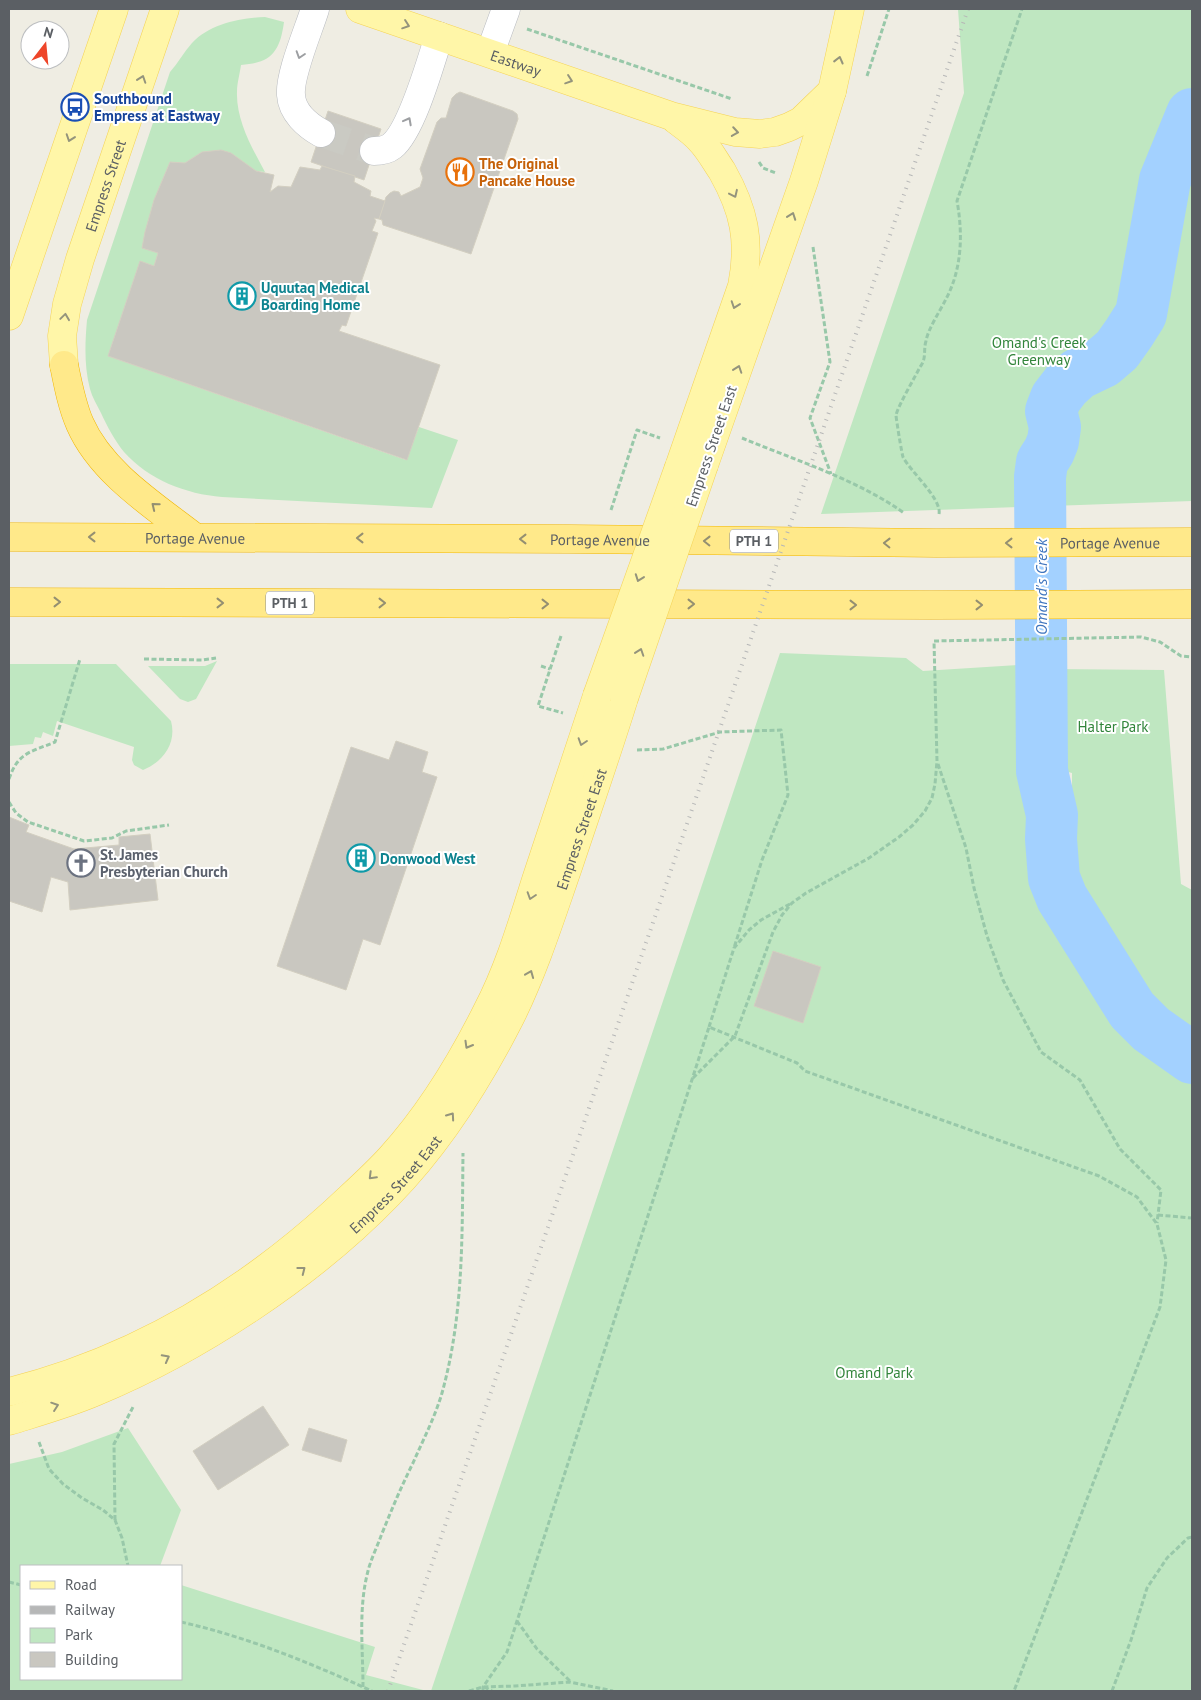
<svg xmlns="http://www.w3.org/2000/svg" width="1201" height="1700" font-family="'PT Sans',sans-serif">
	<style>
		.green { fill: #bfe7c1 }
		.lines { fill: none; stroke-linecap: round; stroke-linejoin: round }
		.river { stroke: #a3d1ff; stroke-width: 52 }
		.building { fill: #c9c7c0; stroke: #d3cfc1 }
		.minor-tunnel { stroke: #cacac3; stroke-width: 28; stroke-dasharray: 28 14; stroke-linecap: butt }
		.minor-casing { stroke: #b8bbc0; stroke-width: 29 }
		.major-casing { stroke: #f5d355; stroke-width: 29 }
		.highway-casing { stroke: #f2b600; stroke-width: 29 }
		.path { stroke: #98c8a9; stroke-width: 3; stroke-dasharray: 5 2.5; stroke-linecap: butt }
		.minor { stroke: #fff; stroke-width: 28 }
		.major { stroke: #fff6a8; stroke-width: 28 }
		.highway { stroke: #ffe98a; stroke-width: 28 }
		.rail { stroke: #b6b7b7; stroke-width: 4; stroke-dasharray: 1 6; stroke-linecap: butt }
		.major-bridge-casing { stroke: #f5d355; stroke-width: 29; stroke-linecap: butt }
		.major-bridge { stroke: #fff6a8; stroke-width: 28 }
		.oneway { stroke: #94947c }
		.oneway2 { stroke: #9d9fa2 }
		.oneway3 { stroke: #948f71 }
		.labels { text-anchor: middle; dominant-baseline: central; stroke-width: 4; stroke-linejoin: round; paint-order: stroke }
		.shield { fill: #fff; stroke: #8c8f92; stroke-width: 1 }
		.shield-label { font-size: 14px; font-weight: bold; fill: #5b5f64 }
		.street-label { font-size: 15px; fill: #5b5f64; stroke: #fff }
		.transit-label { font-size: 15px; font-weight: bold; fill: #164399; stroke: #fff; text-anchor: start }
		.food-label { font-size: 15px; font-weight: bold; fill: #c56008; stroke: #fff; text-anchor: start }
		.culture-label { font-size: 15px; font-weight: bold; fill: #0d838f; stroke: #fff; text-anchor: start }
		.park-label { font-size: 15px; fill: #32853b; stroke: #fff }
		.worship-label { font-size: 15px; font-weight: bold; fill: #5b616d; stroke: #fff; text-anchor: start }
		.water-label { font-size: 16px; font-style: italic; fill: #3f75be; stroke: #fff }
	</style>
	<rect width="100%" height="100%" fill="#efede3"/>
	<g class="green">
		<path d="M 958,9 L 1192,9 L 1192,501 L 821,514 L 964,93 Z"/>
		<path d="M 265,17 L 284,22 C 280,51 272,63 241,65 C 240,73 237,83 237,92 C 236,120 252,148 265,172 L 256,171 L 221,150 L 202,152 L 185,163 L 170,162 C 158,190 147,217 143,248 L 158,253 L 154,266 L 140,262 L 108,356 L 406,460 L 419,427 L 458,440 L 432,508 L 222,497 C 186,494 149,480 124,452 C 115,441 107,426 101,413 C 97,405 92,397 90,389 C 84,366 85,343 87,320 L 170,72 C 178,63 184,52 192,43 C 210,24 239,18 265,17 Z"/>
		<path d="M 780,653 L 906,658 L 923,671 L 1032,664 L 1035,714 L 1028,769 L 1038,810 L 1045,826 L 1042,854 L 1044,891 L 1060,930 L 1083,966 L 1114,1022 L 1148,1050 L 1192,1077 L 1192,1691 L 431,1691 Z"/>
		<path d="M 217,661 L 196,699 L 188,702 L 180,699 L 148,666 L 205,666 Z"/>
		<path d="M 9,664 L 116,664 L 171,721 C 177,743 163,762 143,770 L 134,765 L 132,760 L 134,747 L 57,721 L 53,736 L 43,732 L 41,738 L 35,737 L 33,744 L 9,746 Z"/>
		<path d="M 1052,669 L 1164,670 L 1181,884 L 1192,890 L 1192,1043 L 1175,1031 L 1130,976 L 1102,928 L 1077,895 L 1066,868 L 1067,841 L 1072,820 L 1072,773 L 1057,769 L 1057,724 Z"/>
		<path d="M 128,1428 L 181,1510 L 160,1566 L 21,1566 L 21,1679 L 181,1679 L 181,1585 L 375,1647 L 366,1675 L 427,1691 L 9,1691 L 9,1464 L 62,1452 Z"/>
	</g>
	<g class="lines">
		<path class="river" d="M 1192,114 L 1165,180 L 1141,314 L 1129,333 L 1117,350 L 1103,362 L 1078,374 L 1066,385 L 1056,398 L 1051,411 L 1055,427 L 1053,441 L 1049,451 L 1042,462 L 1040,477 L 1042,771 L 1052,815 L 1051,839 L 1054,878 L 1062,898 L 1132,1010 L 1151,1029 L 1192,1058"/>
	</g>
	<g class="building">
		<path d="M 460,92 L 513,111 L 517,114 L 518,119 L 471,254 L 383,225 L 382,220 L 379,219 L 386,197 L 390,193 L 394,191 L 399,192 L 401,196 L 420,187 L 423,178 L 420,169 L 437,122 L 441,118 L 446,118 L 452,98 L 456,94 Z"/>
		<path d="M 328,111 L 381,129 L 364,180 L 311,162 Z"/>
		<path d="M 221,150 L 231,153 L 256,171 L 274,175 L 270,192 L 278,186 L 291,187 L 300,167 L 320,170 L 322,166 L 355,176 L 354,182 L 371,191 L 370,196 L 385,201 L 379,219 L 374,218 L 376,221 L 372,231 L 378,233 L 346,326 L 342,325 L 339,331 L 440,365 L 407,460 L 108,356 L 140,261 L 154,266 L 158,253 L 142,248 L 145,232 L 154,200 L 170,162 L 185,163 L 202,152 Z"/>
		<path d="M 396,741 L 428,752 L 422,772 L 437,777 L 380,945 L 363,939 L 346,990 L 277,966 L 351,747 L 389,760 Z"/>
		<path d="M 9,817 L 29,825 L 26,832 L 74,849 L 119,845 L 119,837 L 150,834 L 158,900 L 70,910 L 68,882 L 51,877 L 42,912 L 9,901 Z"/>
		<path d="M 773,951 L 821,967 L 803,1023 L 754,1006 Z"/>
		<path d="M 263,1406 L 289,1445 L 218,1490 L 193,1451 Z"/>
		<path d="M 309,1428 L 347,1440 L 341,1462 L 302,1450 Z"/>
	</g>
	<g class="lines">
		<path class="minor-tunnel" d="M 321,133 L 374,151"/>
		<g class="minor-casing">
			<g id="minor">
				<path d="M 315,9 C 309,29 289,75 291,95 C 292,112 307,125 321,133"/>
				<path d="M 490,53 L 506,9"/>
				<path d="M 374,151 C 381,151 387,150 392,146 C 412,130 431,61 439,36"/>
			</g>
		</g>
		<g class="major-casing">
			<g id="major">
				<path id="s1" d="M 360,9 L 671,116 L 735,132 L 760,134 L 775,132 L 789,127 L 801,121 L 832,91"/>
				<path d="M 676,120 C 684,126 693,132 700,140 C 709,149 715,161 722,171 C 744,210 751,241 742,286 L 679,467"/>
				<path d="M 9,316 L 114,9"/>
				<path id="s2" d="M 64,365 L 62,336 L 67,304 L 80,259 L 165,9"/>
				<path d="M 704,465 L 804,181 L 832,91 L 850,9"/>
				<path d="M 9,1392 C 132,1361 238,1299 332,1214 C 352,1195 373,1177 391,1157 C 429,1115 462,1061 487,1011 C 509,969 522,924 536,880 C 556,818 577,757 597,696"/>
				<path id="s3" d="M 9,1421 C 38,1412 67,1404 95,1392 C 198,1349 311,1275 389,1194 C 439,1143 479,1079 511,1016 C 534,969 550,919 567,870 C 586,813 606,756 624,698"/>
			</g>
		</g>
		<g class="highway-casing">
			<g id="highway">
				<path d="M 64,365 C 68,385 72,406 80,424 C 101,472 153,505 193,536"/>
				<path id="s4" d="M 9,537 L 571,539 L 936,543 L 1192,542"/>
				<path d="M 9,602 L 931,605 L 1192,604"/>
			</g>
		</g>
		<g class="path">
			<path d="M 527,29 L 732,99"/>
			<path d="M 867,76 L 889,9"/>
			<path d="M 759,162 L 763,168 L 776,173"/>
			<path d="M 813,247 L 830,362 L 810,418 L 831,474"/>
			<path d="M 742,438 C 795,460 858,480 904,513"/>
			<path d="M 611,510 L 637,430 L 660,438"/>
			<path d="M 939,514 C 942,499 910,471 903,457 C 902,455 896,418 896,415 C 899,404 914,379 920,367 C 927,358 923,351 926,341 C 928,329 940,311 946,299 C 962,269 963,234 957,201 L 1022,9"/>
			<path d="M 561,636 L 538,706 L 563,713"/>
			<path d="M 144,659 L 202,660 L 216,658"/>
			<path d="M 541,666 L 550,669"/>
			<path d="M 637,750 L 663,749 L 720,732 L 781,730 L 788,795 L 762,860 L 734,948"/>
			<path d="M 938,764 L 966,848 L 974,888 L 987,936 L 1003,980 L 1041,1052 L 1080,1080 L 1120,1149 L 1161,1190 L 1157,1223"/>
			<path d="M 9,779 C 18,752 31,752 55,742 L 80,659"/>
			<path d="M 9,802 L 16,813 L 28,822 L 84,841 L 112,838 L 126,831 L 169,825"/>
			<path d="M 709,1027 L 734,948 L 749,930 L 761,920 L 790,904"/>
			<path d="M 693,1078 L 735,1036 L 773,932 L 782,915 L 792,903 L 806,893 L 869,858 L 899,837 L 913,825 L 925,811 L 932,798 L 935,784 L 937,761 L 934,641 L 1141,637 L 1160,642 L 1181,656 L 1192,657"/>
			<path d="M 1158,1215 L 1192,1218"/>
			<path d="M 39,1442 L 49,1469 L 63,1484 L 82,1498 L 103,1510 L 115,1520 L 122,1538 L 128,1566"/>
			<path d="M 115,1520 L 114,1444 L 133,1407"/>
			<path d="M 9,1582 L 21,1585"/>
			<path d="M 517,1621 L 537,1649 L 570,1681"/>
			<path d="M 181,1622 C 248,1637 310,1663 372,1691"/>
			<path d="M 363,1687 C 363,1648 358,1609 368,1571 C 371,1559 377,1547 381,1536 C 391,1511 401,1487 413,1463 C 423,1440 435,1417 442,1393 C 464,1314 462,1234 463,1153"/>
			<path d="M 484,1687 L 492,1691"/>
			<path d="M 469,1691 L 483,1687 L 515,1686 L 570,1682 L 613,1691"/>
			<path d="M 483,1691 L 483,1687 L 507,1652 L 709,1027 L 797,1063 L 805,1071 L 1099,1176 L 1137,1197 L 1157,1224 L 1166,1260 L 1160,1307 L 1014,1691"/>
			<path d="M 1112,1691 L 1131,1640 L 1147,1588 L 1167,1558 L 1188,1538 L 1192,1537"/>
		</g>
		<use href="#minor" class="minor"/>
		<use href="#major" class="major"/>
		<use href="#highway" class="highway"/>
		<path class="rail" d="M 388,1691 L 968,9"/>
		<g class="major-bridge-casing">
			<g id="major-bridge">
				<path d="M 597,696 L 679,467"/>
				<path d="M 624,698 L 704,465"/>
			</g>
		</g>
		<use href="#major-bridge" class="major-bridge"/>
	</g>
	<defs><path id="oneway-chevron" d="M-2-3.5L2.5 0L-2 3.5" fill="none" stroke-width="1.6" stroke-linecap="round" stroke-linejoin="round" transform="scale(1.25)"/></defs>
	<g class="oneway">
		<use href="#oneway-chevron" transform="translate(406 25) rotate(19)"/>
		<use href="#oneway-chevron" transform="translate(839 60) rotate(-76)"/>
		<use href="#oneway-chevron" transform="translate(142 79) rotate(-71)"/>
		<use href="#oneway-chevron" transform="translate(569 80) rotate(19)"/>
		<use href="#oneway-chevron" transform="translate(735 132) rotate(9)"/>
		<use href="#oneway-chevron" transform="translate(70 138) rotate(109)"/>
		<use href="#oneway-chevron" transform="translate(734 194) rotate(65)"/>
		<use href="#oneway-chevron" transform="translate(792 216) rotate(-70)"/>
		<use href="#oneway-chevron" transform="translate(735 305) rotate(109)"/>
		<use href="#oneway-chevron" transform="translate(65 317) rotate(-82)"/>
		<use href="#oneway-chevron" transform="translate(738 369) rotate(-71)"/>
		<use href="#oneway-chevron" transform="translate(639 578) rotate(110)"/>
		<use href="#oneway-chevron" transform="translate(640 652) rotate(-71)"/>
		<use href="#oneway-chevron" transform="translate(582 742) rotate(108)"/>
		<use href="#oneway-chevron" transform="translate(531 896) rotate(108)"/>
		<use href="#oneway-chevron" transform="translate(530 974) rotate(-68)"/>
		<use href="#oneway-chevron" transform="translate(468 1045) rotate(120)"/>
		<use href="#oneway-chevron" transform="translate(451 1116) rotate(-55)"/>
		<use href="#oneway-chevron" transform="translate(372 1176) rotate(135)"/>
		<use href="#oneway-chevron" transform="translate(302 1270) rotate(-38)"/>
		<use href="#oneway-chevron" transform="translate(166 1358) rotate(-28)"/>
		<use href="#oneway-chevron" transform="translate(55 1406) rotate(-19)"/>
	</g>
	<g class="oneway2">
		<use href="#oneway-chevron" transform="translate(300 55) rotate(108)"/>
		<use href="#oneway-chevron" transform="translate(408 121) rotate(-62)"/>
	</g>
	<g class="oneway3">
		<use href="#oneway-chevron" transform="translate(155 506) rotate(-141)"/>
		<use href="#oneway-chevron" transform="translate(92 537) rotate(180)"/>
		<use href="#oneway-chevron" transform="translate(360 538) rotate(-180)"/>
		<use href="#oneway-chevron" transform="translate(523 539) rotate(-180)"/>
		<use href="#oneway-chevron" transform="translate(707 541) rotate(-179)"/>
		<use href="#oneway-chevron" transform="translate(887 543) rotate(-179)"/>
		<use href="#oneway-chevron" transform="translate(1009 543) rotate(180)"/>
		<use href="#oneway-chevron" transform="translate(57 602)"/>
		<use href="#oneway-chevron" transform="translate(220 603)"/>
		<use href="#oneway-chevron" transform="translate(382 603)"/>
		<use href="#oneway-chevron" transform="translate(545 604)"/>
		<use href="#oneway-chevron" transform="translate(691 604)"/>
		<use href="#oneway-chevron" transform="translate(853 605)"/>
		<use href="#oneway-chevron" transform="translate(979 605)"/>
	</g>
	<defs>
		<g id="bus-ring" transform="scale(1.4375)"><circle r="9.5" fill="#fff" stroke="#1a4fb4" stroke-width="1.5"/><path d="M-5-6H5V4H4V6H2V4H-2V6H-4V4H-5ZM-3.5-4V0h7V-4ZM-3.5 1.2v1.5H-2V1.2ZM2 1.2v1.5H3.5V1.2Z" fill="#1a4fb4"/></g>
		<g id="restaurant-ring" transform="scale(1.4375)"><circle r="9.5" fill="#fff" stroke="#e8710a" stroke-width="1.5"/><path d="M-5-6h1v4h1v-4h1v4h1v-4h1v5L-1.5 .5V6h-2V.5L-5-1ZM5-6V6H3V1.5H1.5Q1.5-4 5-6Z" fill="#e8710a"/></g>
		<g id="building-ring" transform="scale(1.4375)"><circle r="9.5" fill="#fff" stroke="#0f9aa8" stroke-width="1.5"/><path d="M-4-6H4V6H1V3H-1V6H-4ZM-2.5-4.3h1.7v1.8h-1.7ZM.8-4.3h1.7v1.8H.8ZM-2.5-1h1.7V.8h-1.7ZM.8-1h1.7V.8H.8Z" fill="#0f9aa8"/></g>
		<g id="church-ring" transform="scale(1.4375)"><circle r="9.5" fill="#fff" stroke="#6b7280" stroke-width="1.5"/><path d="M-1.2-6h2.4v3.5h3.3v2.4h-3.3V6h-2.4V-.1h-3.3v-2.4h3.3Z" fill="#6b7280"/></g>
	</defs>
	<g fill-rule="evenodd">
		<use href="#bus-ring" x="75" y="107"/>
		<use href="#restaurant-ring" x="460" y="172"/>
		<use href="#building-ring" x="242" y="296"/>
		<use href="#building-ring" x="361" y="858"/>
		<use href="#church-ring" x="81" y="863"/>
	</g>
	<g class="labels">
		<g class="shield">
			<rect x="730" y="529.5" width="48" height="23" rx="4"/>
			<rect x="266" y="591.5" width="48" height="23" rx="4"/>
		</g>
		<g class="shield-label">
			<text x="754" y="541">PTH 1</text>
			<text x="290" y="603">PTH 1</text>
		</g>
		<g class="street-label">
			<text stroke="none"><textPath href="#s1" startOffset="165">Eastway</textPath></text>
			<text stroke="none"><textPath href="#s2" startOffset="186">Empress Street</textPath></text>
			<text transform="translate(711 446) rotate(-71)">Empress Street East</text>
			<text stroke="none"><textPath href="#s4" startOffset="186">Portage Avenue</textPath></text>
			<text stroke="none"><textPath href="#s4" startOffset="591">Portage Avenue</textPath></text>
			<text stroke="none"><textPath href="#s4" startOffset="1101">Portage Avenue</textPath></text>
			<text stroke="none"><textPath href="#s3" startOffset="864">Empress Street East</textPath></text>
			<text stroke="none"><textPath href="#s3" startOffset="459">Empress Street East</textPath></text>
		</g>
		<g class="transit-label">
			<text x="94" y="98">Southbound<tspan x="94" dy="17">Empress at Eastway</tspan></text>
		</g>
		<g class="food-label">
			<text x="479" y="163">The Original<tspan x="479" dy="17">Pancake House</tspan></text>
		</g>
		<g class="culture-label">
			<text x="261" y="287">Uquutaq Medical<tspan x="261" dy="17">Boarding Home</tspan></text>
			<text x="380" y="858">Donwood West</text>
		</g>
		<g class="park-label">
			<text x="1039" y="342">Omand's Creek<tspan x="1039" dy="17">Greenway</tspan></text>
			<text x="1113" y="726">Halter Park</text>
			<text x="874" y="1372">Omand Park</text>
		</g>
		<g class="worship-label">
			<text x="100" y="854">St. James<tspan x="100" dy="17">Presbyterian Church</tspan></text>
		</g>
		<g class="water-label">
			<text transform="translate(1041 587) rotate(-90)">Omand's Creek</text>
		</g>
	</g>
	<rect width="1201" height="1700" fill="none" stroke="#5b5f64" stroke-width="20"/>
	<rect x="20" y="1565" width="162" height="115" fill="#ffffff" stroke="#bdbfc1"/>
	<rect x="30" y="1581" width="25" height="8" fill="#fff6a8" stroke="#bdbfc1"/>
	<text x="65" y="1590" font-size="15" fill="#5b5f64">Road</text>
	<rect x="30" y="1606" width="25" height="8" fill="#b6b7b7" stroke="#bdbfc1"/>
	<text x="65" y="1615" font-size="15" fill="#5b5f64">Railway</text>
	<rect x="30" y="1628" width="25" height="15" fill="#bfe7c1" stroke="#bdbfc1"/>
	<text x="65" y="1640" font-size="15" fill="#5b5f64">Park</text>
	<rect x="30" y="1652" width="25" height="15" fill="#c9c7c0" stroke="#bdbfc1"/>
	<text x="65" y="1665" font-size="15" fill="#5b5f64">Building</text>
	<g transform="translate(45 45) rotate(16)"><circle r="24" fill="#ffffff" stroke="#bdbfc1"/>
	<path d="M0-4L9 19L0 12L-9 19Z" fill="#ee4529"/>
	<text y="-8" font-size="14" font-weight="bold" text-anchor="middle" fill="#5b5f64">N</text>
	</g>
</svg>
